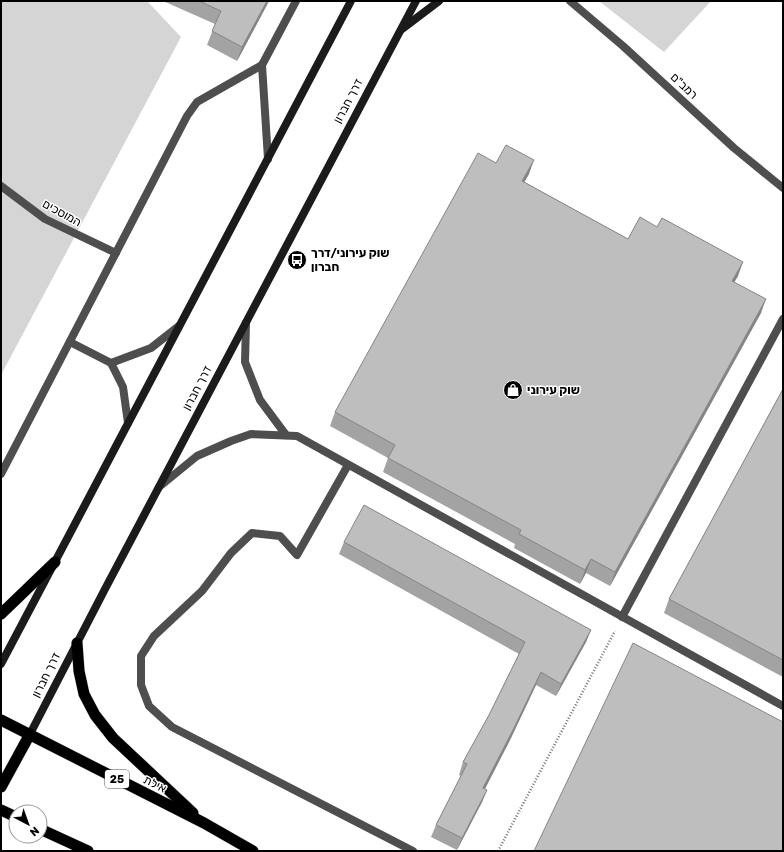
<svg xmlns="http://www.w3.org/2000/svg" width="784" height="852" font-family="Rubik,Heebo,sans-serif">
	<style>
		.green { fill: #d5d5d5 }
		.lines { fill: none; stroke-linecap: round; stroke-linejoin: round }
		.trunk-casing { stroke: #dbdbdb; stroke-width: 12 }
		.path { stroke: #707070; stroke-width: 2.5; stroke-dasharray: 1 2; stroke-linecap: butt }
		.service { stroke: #4e4e4e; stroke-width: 8 }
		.tertiary { stroke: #4e4e4e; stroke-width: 8 }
		.secondary { stroke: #1b1b1b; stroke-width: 8 }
		.trunk { stroke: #000; stroke-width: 11 }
		.wall { fill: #a3a3a3 }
		.shaded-wall { fill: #858585 }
		.building { fill: #bebebe; stroke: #858585 }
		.labels { text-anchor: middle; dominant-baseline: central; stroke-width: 3; stroke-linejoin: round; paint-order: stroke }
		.shield { fill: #fff; stroke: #4c4c4c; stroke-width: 1 }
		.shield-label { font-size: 11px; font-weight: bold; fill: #000 }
		.street-label { font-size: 12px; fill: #000; stroke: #fff }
		.poi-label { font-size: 12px; font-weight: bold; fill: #000; stroke: #fff; text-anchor: start }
	</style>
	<rect width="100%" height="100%" fill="#fff"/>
	<g class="green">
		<path d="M 1,1 L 147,1 L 181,37 L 1,375 Z"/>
		<path d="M 599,1 L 711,1 L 664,52 Z"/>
	</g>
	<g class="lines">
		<g class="trunk-casing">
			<g id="trunk">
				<path d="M 1,614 L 55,562"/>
				<path d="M 77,643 L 79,671 L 84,694 L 95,715 L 113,738 L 193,813"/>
				<path d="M 1,720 L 204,823 L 253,851"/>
				<path d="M 1,787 L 30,734"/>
				<path d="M 1,810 L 16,817"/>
				<path d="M 40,829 L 88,851"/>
			</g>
		</g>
		<path class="path" d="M 498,851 L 615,631"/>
		<g class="service">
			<path d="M 268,159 L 262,65 L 296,1"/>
			<path d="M 1,186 L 45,219 L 116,253"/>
			<path d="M 246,323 L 245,362 L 260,400 L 286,435"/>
			<path d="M 70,342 L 111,363 L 123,387 L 128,423"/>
			<path d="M 111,363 L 151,348 L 179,326"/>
			<path d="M 348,465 L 297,555 L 280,536 L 252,533 L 231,553 L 202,591 L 154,636 L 141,656 L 141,685 L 149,706 L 172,727 L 413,851"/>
			<path d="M 1,474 L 187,116 L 197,102 L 262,65"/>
			<path d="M 159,487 L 197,456 L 231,441 L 251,434 L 297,436 L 783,706"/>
			<path d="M 622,617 L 783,319"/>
		</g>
		<path class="tertiary" d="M 570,1 L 623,46 L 734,148 L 783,188"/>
		<g class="secondary">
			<path d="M 402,29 L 439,1"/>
			<path d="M 1,664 L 351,1"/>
			<path d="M 30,734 L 105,589 L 416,1"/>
		</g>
		<use href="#trunk" class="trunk"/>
	</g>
	<g class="wall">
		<path d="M 163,1 L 269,1 L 237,61 L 207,45 L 215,24 Z"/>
		<path d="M 496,163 L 529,174 L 524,182 L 628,239 L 738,276 L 734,282 L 761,313 L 610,586 L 586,573 L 580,584 L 514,548 L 515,544 L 383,472 L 388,458 L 330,426 L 335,412 Z"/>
		<path d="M 783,389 L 783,677 L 664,613 L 669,599 Z"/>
		<path d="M 344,542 L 591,630 L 586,642 L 556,696 L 536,685 L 510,740 L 485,789 L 487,790 L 482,802 L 457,850 L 431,837 L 436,825 L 461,776 L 459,775 L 463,762 L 489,715 L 519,654 L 339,554 Z"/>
	</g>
	<g class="shaded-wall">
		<path d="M 267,1 L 269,1 L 237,61 L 242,47 Z"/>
		<path d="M 534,160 L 529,174 L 517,195 L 522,181 Z"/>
		<path d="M 743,262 L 738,276 L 727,295 L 732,281 Z"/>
		<path d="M 766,299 L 761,313 L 610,586 L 615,572 Z"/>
		<path d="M 591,559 L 586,573 L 580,584 L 585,570 Z"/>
		<path d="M 591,630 L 586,642 L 556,696 L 561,684 Z"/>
		<path d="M 541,672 L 536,685 L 510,740 L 479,800 L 483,788 Z"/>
		<path d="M 487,790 L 482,802 L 457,850 L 462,838 Z"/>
	</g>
	<g class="building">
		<path d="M 199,1 L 267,1 L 242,47 L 212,31 L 221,11 Z"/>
		<path d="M 506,145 L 534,160 L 522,181 L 628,239 L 640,217 L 657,227 L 662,218 L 743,262 L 732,281 L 766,299 L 615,572 L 591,559 L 585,570 L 519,534 L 521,530 L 388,458 L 395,445 L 335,412 L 478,153 L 496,163 Z"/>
		<path d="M 783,389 L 783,660 L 669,599 Z"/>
		<path d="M 364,505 L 591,630 L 561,684 L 541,672 L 514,728 L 483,788 L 487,790 L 462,838 L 436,825 L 467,764 L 463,762 L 489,715 L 525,642 L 344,542 Z"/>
		<path d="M 633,643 L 783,722 L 783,851 L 534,851 Z"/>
	</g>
	<defs>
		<g id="bus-disc" transform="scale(1)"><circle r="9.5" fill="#000" stroke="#fff"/><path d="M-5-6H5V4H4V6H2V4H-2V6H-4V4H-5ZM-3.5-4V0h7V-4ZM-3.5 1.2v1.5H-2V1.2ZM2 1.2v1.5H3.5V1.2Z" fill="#fff"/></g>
		<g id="shop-disc" transform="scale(1)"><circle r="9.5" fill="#000" stroke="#fff"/><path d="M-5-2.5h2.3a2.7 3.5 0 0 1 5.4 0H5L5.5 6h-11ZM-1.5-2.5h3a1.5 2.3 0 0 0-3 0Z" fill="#fff"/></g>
	</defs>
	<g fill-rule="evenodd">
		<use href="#bus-disc" x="297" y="260"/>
		<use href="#shop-disc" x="513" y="390"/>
	</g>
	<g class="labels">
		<rect class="shield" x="105" y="770" width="24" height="18" rx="3"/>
		<g class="shield-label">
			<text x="117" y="779">25</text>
		</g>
		<g class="street-label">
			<text transform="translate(684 86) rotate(43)">רמב"ם</text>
			<text transform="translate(348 101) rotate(-62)">דרך חברון</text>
			<text transform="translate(62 213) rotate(29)">המוסכים</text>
			<text transform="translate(197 388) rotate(-62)">דרך חברון</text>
			<text transform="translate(46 675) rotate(-63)">דרך חברון</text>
			<text transform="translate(155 784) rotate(27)">אילת</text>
		</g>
		<g class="poi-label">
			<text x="311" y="253">שוק עירוני/דרך<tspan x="311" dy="14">חברון</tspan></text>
			<text x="527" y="390">שוק עירוני</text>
		</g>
	</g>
	<rect width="784" height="852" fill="none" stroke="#000000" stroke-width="4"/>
	<g transform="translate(28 824) rotate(139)"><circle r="19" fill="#ffffff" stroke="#999999"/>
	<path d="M0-3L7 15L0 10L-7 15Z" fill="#000000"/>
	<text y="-6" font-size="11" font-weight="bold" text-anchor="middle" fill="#000000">N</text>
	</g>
</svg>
